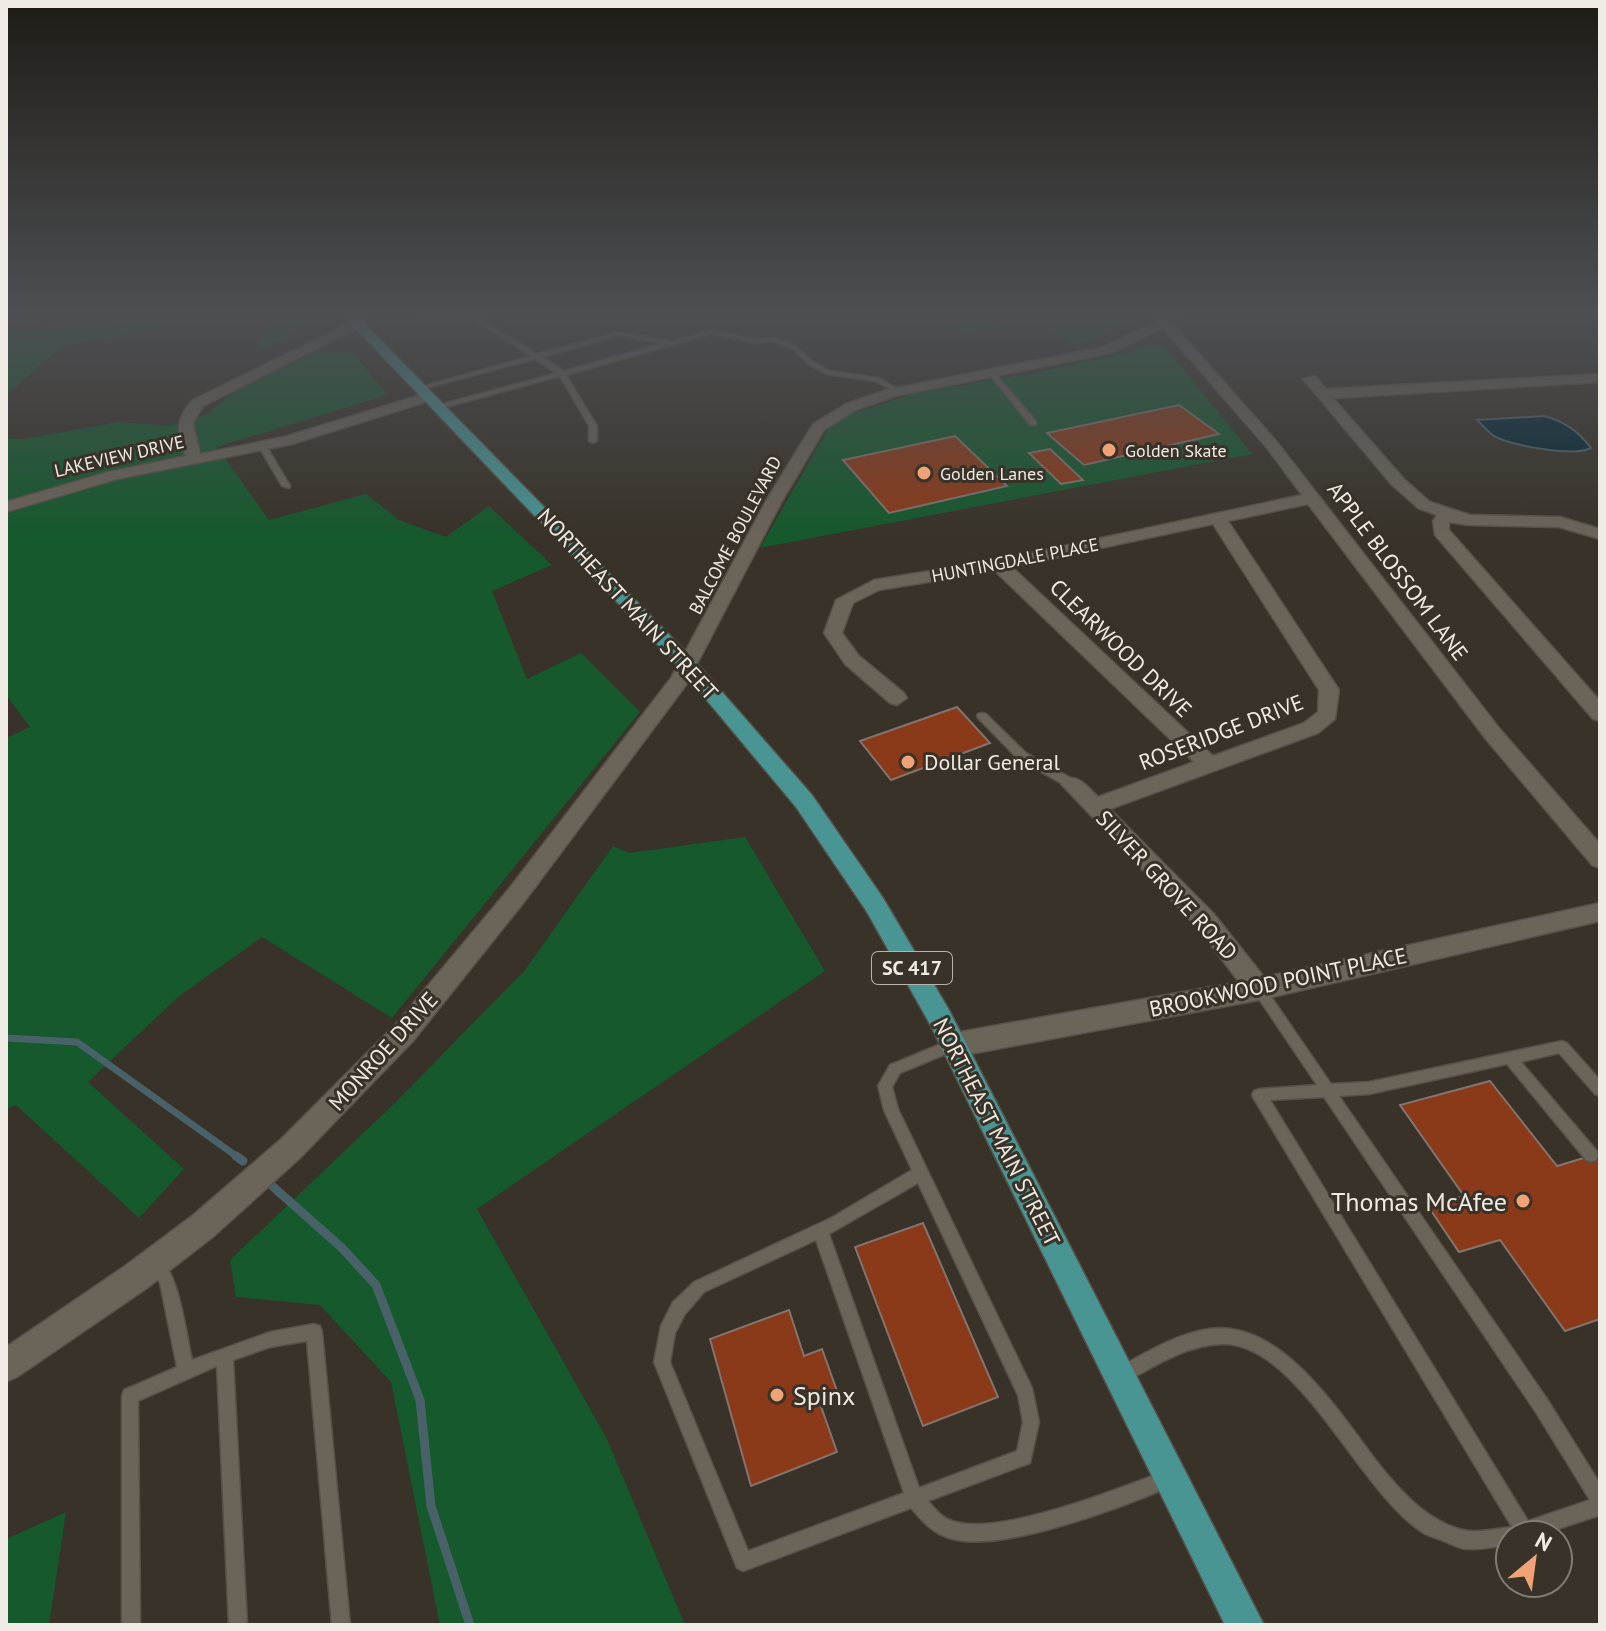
<svg xmlns="http://www.w3.org/2000/svg" width="1606" height="1631" font-family="'PT Sans',sans-serif">
	<style>
		.green { fill: #15592d }
		.water { fill: #022735; stroke: #49626a; stroke-width: 2 }
		.lines { fill: none; stroke-linecap: round; stroke-linejoin: round }
		.stream-far1 { stroke: #49626a; stroke-width: 7 }
		.stream { stroke: #49626a; stroke-width: 9 }
		.building { fill: #8b3a19; stroke: #82746f; stroke-width: 2 }
		.service-casing { stroke: #565048; stroke-width: 3 }
		.minor-casing { stroke: #565048; stroke-width: 3 }
		.primary-casing { stroke: #565048; stroke-width: 3 }
		.service { fill: #6b6459; fill-rule: evenodd }
		.minor { fill: #6b6459; fill-rule: evenodd }
		.primary { fill: #489594; fill-rule: evenodd }
		.poi-dot { fill: #efa377; stroke: #383228; stroke-width: 3 }
		.labels { text-anchor: middle; dominant-baseline: central; stroke-width: 6; stroke-linejoin: round; paint-order: stroke }
		.far-poi-label { font-size: 18px; fill: #efebe4; stroke: #383228; text-anchor: start }
		.far-street-label { font-size: 18px; fill: #efebe4; stroke: #383228 }
		.shield { fill: #383228; stroke: #b8b4ac; stroke-width: 2 }
		.shield-label { font-size: 20px; font-weight: bold; fill: #efebe4 }
		.street-label { font-size: 22px; fill: #efebe4; stroke: #383228 }
		.poi-label { font-size: 22px; fill: #efebe4; stroke: #383228; text-anchor: start }
		.near-poi-label { font-size: 26px; fill: #efebe4; stroke: #383228; text-anchor: end }
	</style>
	<rect width="100%" height="100%" fill="#383228"/>
	<g class="green">
		<path d="M 185,312 L 253,312 L 62,346 L 6,395 L 6,332 L 130,318 L 146,319 Z"/>
		<path d="M 255,312 L 322,312 L 316,325 L 255,352 L 270,322 Z"/>
		<path d="M 915,312 L 1134,312 L 1141,321 L 1079,345 L 1026,323 L 963,334 Z"/>
		<path d="M 1163,344 L 1252,454 L 760,548 L 833,420 L 912,394 L 1044,371 Z"/>
		<path d="M 319,351 L 352,351 L 387,395 L 217,447 L 269,520 L 366,494 L 399,520 L 446,537 L 489,506 L 552,565 L 492,591 L 527,679 L 581,653 L 640,712 L 392,1018 L 262,937 L 178,997 L 88,1082 L 184,1169 L 139,1218 L 16,1105 L 6,1109 L 6,738 L 30,727 L 6,695 L 6,438 L 23,439 L 119,422 L 168,426 L 207,414 L 233,392 Z"/>
		<path d="M 745,837 L 825,971 L 477,1209 L 607,1439 L 685,1625 L 440,1625 L 391,1382 L 320,1305 L 236,1297 L 230,1260 L 397,1101 L 525,970 L 613,846 L 629,853 Z"/>
		<path d="M 66,1512 L 49,1625 L 6,1625 L 6,1539 Z"/>
	</g>
	<path class="water" d="M 1545,416 C 1565,422 1578,431 1591,448 C 1574,457 1515,446 1496,437 C 1489,434 1483,425 1477,420 Z"/>
	<g class="lines">
		<path class="stream-far1" d="M 6,1038 L 77,1042 L 239,1158"/>
		<g class="stream">
			<path d="M 236,1156 L 243,1161"/>
			<path d="M 270,1184 L 342,1248 L 376,1285 L 420,1400 L 431,1506 L 470,1625"/>
		</g>
	</g>
	<g class="building">
		<path d="M 1179,405 L 1219,434 L 1084,465 L 1047,433 Z"/>
		<path d="M 955,436 L 1007,486 L 889,513 L 843,460 Z"/>
		<path d="M 1050,449 L 1083,480 L 1061,484 L 1029,453 Z"/>
		<path d="M 957,707 L 990,743 L 891,780 L 860,741 Z"/>
		<path d="M 1490,1081 L 1557,1166 L 1600,1153 L 1600,1319 L 1565,1331 L 1500,1240 L 1459,1252 L 1428,1206 L 1464,1196 L 1400,1105 Z"/>
		<path d="M 923,1223 L 998,1397 L 923,1426 L 855,1247 Z"/>
		<path d="M 789,1310 L 804,1356 L 822,1349 L 837,1391 L 818,1398 L 837,1452 L 751,1486 L 710,1339 Z"/>
	</g>
	<g class="lines">
		<g class="service-casing">
			<g id="service">
				<path d="M 419,312 L 425,312 L 426,314 L 473,314 L 537,354 L 618,332 L 672,341 L 712,330 L 756,339 L 776,338 L 797,347 L 813,362 L 830,371 L 879,378 L 901,391 L 895,392 L 875,381 L 826,374 L 809,364 L 793,349 L 773,341 L 756,343 L 712,334 L 566,375 L 597,426 L 597,441 L 593,443 L 589,441 L 589,426 L 560,376 L 435,410 L 435,406 L 557,373 L 535,359 L 418,390 L 418,388 L 531,356 L 470,317 L 423,318 L 421,317 ZM 618,336 L 664,343 L 564,371 L 542,357 Z"/>
				<path d="M 988,370 L 992,370 L 1036,421 L 1036,425 L 1030,425 L 988,372 Z"/>
				<path d="M 260,445 L 267,447 L 290,486 L 289,488 L 282,486 L 259,447 Z"/>
				<path d="M 982,713 L 986,714 L 1026,753 L 1076,781 L 1077,784 L 1076,787 L 1068,787 L 1018,759 L 978,718 L 977,716 L 978,714 Z"/>
				<path d="M 1259,984 L 1263,985 L 1331,1084 L 1369,1082 L 1562,1041 L 1567,1043 L 1600,1080 L 1600,1096 L 1595,1094 L 1559,1053 L 1521,1062 L 1596,1150 L 1598,1155 L 1596,1160 L 1591,1162 L 1586,1160 L 1507,1064 L 1369,1094 L 1339,1096 L 1549,1402 L 1600,1484 L 1600,1515 L 1540,1535 L 1510,1535 L 1510,1545 C 1497,1546 1481,1550 1467,1549 C 1460,1549 1451,1544 1444,1541 C 1437,1538 1428,1536 1422,1532 C 1359,1492 1298,1342 1222,1344 C 1187,1345 1156,1365 1126,1382 L 1120,1384 L 1114,1382 L 1112,1376 L 1114,1370 C 1144,1354 1175,1334 1209,1329 C 1286,1318 1345,1423 1386,1473 C 1407,1498 1431,1522 1463,1530 C 1478,1534 1497,1528 1512,1527 L 1254,1099 L 1252,1095 L 1254,1091 L 1259,1089 L 1317,1085 L 1255,993 L 1253,989 L 1255,985 ZM 1324,1097 L 1537,1414 L 1590,1500 L 1528,1521 L 1270,1100 Z"/>
				<path d="M 953,1039 L 958,1041 L 960,1045 L 958,1049 L 900,1073 L 892,1087 L 898,1109 L 1032,1388 L 1039,1422 L 1030,1463 L 928,1501 C 935,1509 942,1518 952,1521 C 999,1537 1120,1488 1168,1470 L 1174,1473 L 1177,1479 L 1174,1485 C 1125,1506 999,1555 949,1538 C 933,1533 922,1521 911,1508 L 743,1571 L 737,1568 L 654,1362 L 661,1326 L 673,1302 L 694,1282 L 831,1218 L 912,1170 L 884,1110 L 878,1086 L 890,1065 ZM 918,1183 L 1018,1395 L 1023,1422 L 1017,1451 L 919,1488 L 829,1234 ZM 816,1240 L 904,1493 L 748,1551 L 670,1362 L 675,1333 L 685,1314 L 704,1292 Z"/>
				<path d="M 155,1255 C 179,1267 186,1335 192,1360 L 270,1332 L 314,1324 L 320,1326 L 322,1332 L 350,1625 L 332,1625 L 307,1341 L 270,1347 L 233,1360 L 247,1625 L 229,1625 L 217,1366 L 138,1401 L 140,1625 L 122,1625 L 122,1396 L 124,1390 L 177,1367 L 160,1283 L 147,1263 L 150,1258 Z"/>
			</g>
		</g>
		<g class="minor-casing">
			<g id="minor">
				<path d="M 1153,312 L 1165,312 L 1167,315 L 1174,312 L 1188,312 L 1172,323 L 1277,442 L 1499,728 L 1600,844 L 1600,868 L 1592,865 L 1485,738 L 1308,504 L 1228,521 L 1339,690 L 1335,719 L 1318,733 L 1110,809 L 1214,914 L 1264,977 L 1600,903 L 1600,921 L 1259,1000 L 954,1057 L 945,1053 L 941,1045 L 945,1037 L 954,1033 L 1239,982 L 1198,928 L 1061,784 L 1064,779 C 1080,774 1087,787 1098,797 L 1194,762 L 995,571 L 879,590 L 853,603 L 842,633 L 859,656 L 904,693 L 907,698 L 897,705 L 890,703 L 845,664 L 824,633 L 836,600 L 874,580 L 999,560 L 1302,495 L 1267,448 L 1163,328 L 1111,353 L 895,396 L 856,410 L 824,430 L 782,501 L 686,685 L 524,902 L 413,1041 L 300,1158 L 214,1236 L 147,1288 L 17,1377 L 6,1382 L 6,1347 L 125,1266 L 192,1216 L 280,1140 L 395,1025 L 508,890 L 671,678 L 766,501 L 813,424 L 846,404 L 886,390 L 1103,347 L 1158,321 ZM 1213,524 L 1319,690 L 1318,712 L 1304,723 L 1213,756 L 1012,567 Z"/>
				<path d="M 355,320 L 361,324 L 360,327 L 203,406 L 193,423 L 200,454 L 284,437 L 427,393 L 432,394 L 432,400 L 292,444 L 117,479 L 6,512 L 6,502 L 108,472 L 186,456 C 176,434 175,418 193,400 Z"/>
				<path d="M 1600,374 L 1600,382 L 1333,398 L 1404,479 L 1430,502 L 1470,515 L 1560,517 L 1600,529 L 1600,539 L 1559,527 L 1468,525 L 1449,522 L 1449,530 L 1600,701 L 1600,721 L 1593,719 L 1435,535 L 1433,521 L 1437,515 L 1418,508 L 1392,485 L 1303,379 L 1315,376 L 1326,389 Z"/>
			</g>
		</g>
		<g class="primary-casing">
			<path id="primary" d="M 340,312 L 353,312 L 694,660 L 812,795 L 883,898 L 949,1010 L 1264,1625 L 1225,1625 L 931,1026 L 867,912 L 796,807 L 680,668 Z"/>
		</g>
		<use href="#service" class="service"/>
		<use href="#minor" class="minor"/>
		<use href="#primary" class="primary"/>
	</g>
	<linearGradient id="sky" x2="0" y2="1"><stop stop-color="#1f1c16"/><stop offset="0.58" stop-color="#4d4f53"/><stop offset="1" stop-color="#4d4f53" stop-opacity="0"/></linearGradient>
	<rect width="1606" height="540" fill="url(#sky)"/>
	<g class="poi-dot">
		<circle cx="1109" cy="450" r="8"/>
		<circle cx="924" cy="473" r="8"/>
		<circle cx="908" cy="762" r="8"/>
		<circle cx="1523" cy="1201" r="8"/>
		<circle cx="777" cy="1395" r="8"/>
	</g>
	<g class="labels">
		<g class="far-poi-label">
			<text x="1125" y="450">Golden Skate</text>
			<text x="940" y="473">Golden Lanes</text>
		</g>
		<g class="far-street-label">
			<text transform="translate(119 456) rotate(-13)">LAKEVIEW DRIVE</text>
			<text transform="translate(735 535) rotate(-62)">BALCOME BOULEVARD</text>
			<text transform="translate(1015 560) rotate(-11)">HUNTINGDALE PLACE</text>
		</g>
		<rect class="shield" x="872" y="952" width="80" height="32" rx="6"/>
		<g class="shield-label">
			<text x="912" y="968">SC 417</text>
		</g>
		<g class="street-label">
			<text transform="translate(1398 571) rotate(53)">APPLE BLOSSOM LANE</text>
			<text transform="translate(628 604) rotate(47)">NORTHEAST MAIN STREET</text>
			<text transform="translate(1121 648) rotate(44)">CLEARWOOD DRIVE</text>
			<text transform="translate(1221 732) rotate(-21)">ROSERIDGE DRIVE</text>
			<text transform="translate(1167 885) rotate(47)">SILVER GROVE ROAD</text>
			<text transform="translate(1278 982) rotate(-12)">BROOKWOOD POINT PLACE</text>
			<text transform="translate(383 1051) rotate(-48)">MONROE DRIVE</text>
			<text transform="translate(997 1132) rotate(63)">NORTHEAST MAIN STREET</text>
		</g>
		<g class="poi-label">
			<text x="924" y="762">Dollar General</text>
		</g>
		<g class="near-poi-label">
			<text x="1507" y="1201">Thomas McAfee</text>
			<text x="793" y="1395" text-anchor="start">Spinx</text>
		</g>
	</g>
	<rect width="1606" height="1631" fill="none" stroke="#efebe4" stroke-width="16"/>
	<g transform="translate(1534 1559) rotate(29)"><circle r="38" fill="#383228" stroke="#817c73" stroke-width="2"/>
	<path d="M0-6L14 30L0 20L-14 30Z" fill="#efa377"/>
	<text y="-12" font-size="22" font-weight="bold" text-anchor="middle" fill="#efebe4">N</text>
	</g>
</svg>
